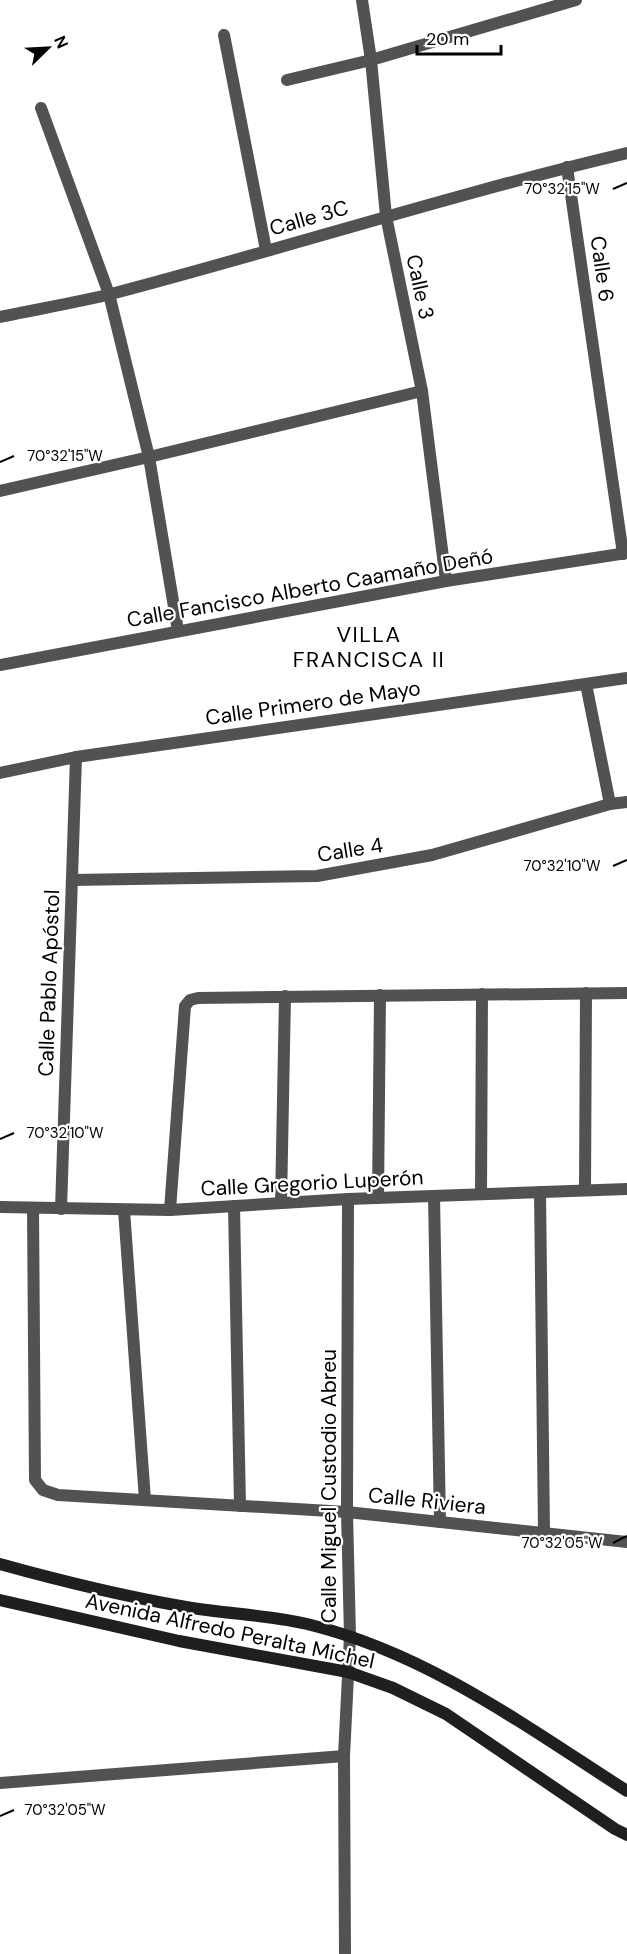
<svg xmlns="http://www.w3.org/2000/svg" width="627" height="1954" font-family="'DM Sans',sans-serif">
	<style>
		.lines { fill: none; stroke-linecap: round; stroke-linejoin: round }
		.street { stroke: #525252; stroke-width: 12 }
		.secondary { stroke: #1f1f1f; stroke-width: 12 }
		.ticks { fill: none; stroke: #000; stroke-width: 2 }
		.labels { text-anchor: middle; dominant-baseline: central; stroke-width: 4.5; stroke-linejoin: round; paint-order: stroke }
		.street-label { font-size: 21px; fill: #000; stroke: #fff }
		.neighbourhood-label { font-size: 22px; letter-spacing: 1.5px; fill: #000; stroke: #fff }
		.ticks-label { font-size: 15px; text-anchor: middle; fill: #000; stroke: #fff; stroke-width: 4.5; stroke-linejoin: round; paint-order: stroke }
	</style>
	<rect width="100%" height="100%" fill="#fff"/>
	<g class="lines">
		<g class="street">
			<path d="M 362,0 L 371,60 L 386,216 L 422,391 L 446,581"/>
			<path d="M 224,35 L 266,250"/>
			<path d="M 287,80 L 371,60 L 576,0"/>
			<path d="M 41,108 L 109,294 L 149,457 L 178,631"/>
			<path d="M 567,167 L 623,554"/>
			<path d="M 0,317 C 37,309 74,303 111,294 C 283,249 453,194 627,153"/>
			<path d="M 0,491 L 149,457 L 422,391"/>
			<path d="M 0,665 L 446,581 L 627,553"/>
			<path d="M 586,684 L 610,804"/>
			<path d="M 0,773 L 76,757 L 627,678"/>
			<path d="M 72,880 L 317,876 L 432,855 L 610,804 L 627,802"/>
			<path d="M 585,1190 L 586,993"/>
			<path d="M 540,1192 L 544,1533"/>
			<path d="M 481,1194 L 482,994"/>
			<path d="M 434,1196 L 440,1522"/>
			<path d="M 378,1198 L 380,995"/>
			<path d="M 281,1203 L 285,996"/>
			<path d="M 234,1206 L 240,1506"/>
			<path d="M 0,1207 L 170,1210 L 348,1199 L 627,1189"/>
			<path d="M 33,1208 L 35,1480 L 43,1490 L 58,1495 L 347,1512 L 627,1542"/>
			<path d="M 61,1209 L 76,757"/>
			<path d="M 124,1210 L 145,1500"/>
			<path d="M 170,1210 L 185,1006 L 190,1000 L 198,998 L 627,993"/>
			<path d="M 0,1783 L 344,1756"/>
			<path d="M 345,1954 L 344,1756 L 350,1636 L 347,1512 L 348,1199"/>
		</g>
		<g class="secondary">
			<path d="M 0,1564 C 61,1581 123,1596 186,1607 C 226,1614 272,1615 311,1625 C 428,1654 527,1727 627,1791"/>
			<path d="M 0,1600 L 179,1641 L 348,1672 L 393,1688 L 446,1714 L 615,1829 L 627,1835"/>
		</g>
	</g>
	<path class="ticks" d="M 613,189 L 627,183M 0,462 L 14,456M 613,866 L 627,860M 0,1139 L 14,1133M 613,1543 L 627,1536M 0,1816 L 14,1810"/>
	<g class="labels">
		<g class="street-label">
			<text transform="translate(309 218) rotate(-16)">Calle 3C</text>
			<text transform="translate(602 269) rotate(82)">Calle 6</text>
			<text transform="translate(420 287) rotate(78)">Calle 3</text>
			<text transform="translate(310 588) rotate(-10)">Calle Fancisco Alberto Caamaño Deñó</text>
			<text transform="translate(313 703) rotate(-8)">Calle Primero de Mayo</text>
			<text transform="translate(350 850) rotate(-9)">Calle 4</text>
			<text transform="translate(49 983) rotate(-88)">Calle Pablo Apóstol</text>
			<text transform="translate(312 1183) rotate(-3)">Calle Gregorio Luperón</text>
			<text transform="translate(329 1486) rotate(-90)">Calle Miguel Custodio Abreu</text>
			<text transform="translate(427 1501) rotate(6)">Calle Riviera</text>
			<text transform="translate(230 1631) rotate(12)">Avenida Alfredo Peralta Michel</text>
		</g>
		<g class="neighbourhood-label">
			<text x="369" y="634">VILLA<tspan x="369" dy="25">FRANCISCA II</tspan></text>
		</g>
	</g>
	<g class="ticks-label">
		<text x="562" y="194">70°32'15"W</text>
		<text x="65" y="461">70°32'15"W</text>
		<text x="562" y="871">70°32'10"W</text>
		<text x="65" y="1138">70°32'10"W</text>
		<text x="562" y="1548">70°32'05"W</text>
		<text x="65" y="1815">70°32'05"W</text>
	</g>
	<g transform="translate(48 48) rotate(66)" stroke="#ffffff" stroke-width="4.5" paint-order="stroke">
	<path d="M0-4.5L10 22L0 15L-10 22Z" fill="#000000"/>
	<text y="-9" font-size="16" font-weight="bold" text-anchor="middle" fill="#000000">N</text>
	</g>
	<path d="M417 45v9h84v-9" fill="none" stroke="#000000" stroke-width="3"/>
	<text x="426" y="45" font-size="18" fill="#000000" stroke="#ffffff" stroke-width="4.5" paint-order="stroke">20 m</text>
</svg>
